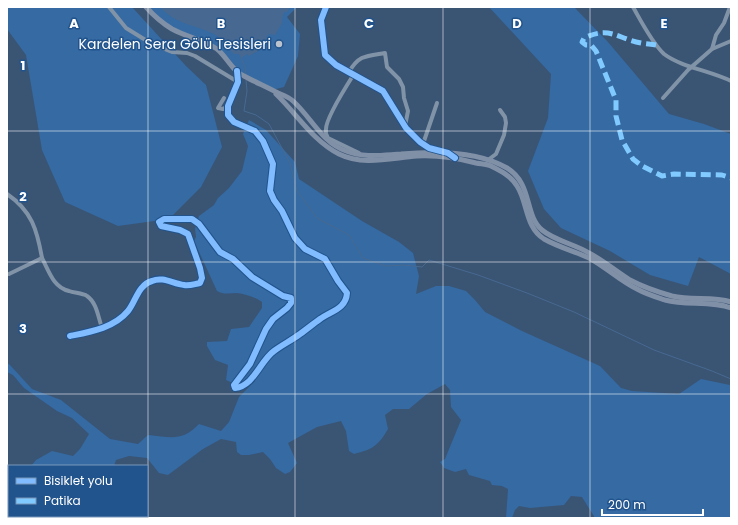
<svg xmlns="http://www.w3.org/2000/svg" width="738" height="525" font-family="Poppins,sans-serif">
	<style>
		.green { fill: #356aa2 }
		.water { fill: #476991 }
		.lines { fill: none; stroke-linecap: round; stroke-linejoin: round }
		.stream { stroke: #476991; stroke-width: 1 }
		.minor { stroke: #8193a7; stroke-width: 4 }
		.major { stroke: #8090a7; stroke-width: 5 }
		.quiet { stroke: #80caff; stroke-width: 5; stroke-dasharray: 10 5; stroke-linecap: butt }
		.cycleway-casing { stroke: #21538c; stroke-width: 8 }
		.cycleway { stroke: #80bcff; stroke-width: 6 }
		.grid { fill: none; stroke: #fff; stroke-width: 1; stroke-opacity: 0.55 }
		.poi-dot { fill: #bac3ce; stroke: #21538c; stroke-width: 1.5 }
		.labels { text-anchor: middle; dominant-baseline: central; stroke-width: 3; stroke-linejoin: round; paint-order: stroke }
		.poi-label { font-size: 14px; fill: #fff; stroke: #21538c; text-anchor: end }
		.grid-label { font-size: 13px; text-anchor: middle; font-weight: bold; fill: #fff; stroke: #21538c; stroke-width: 3; stroke-linejoin: round; paint-order: stroke }
	</style>
	<rect width="100%" height="100%" fill="#3a5474"/>
	<g class="green">
		<path d="M 7,7 L 132,7 L 186,66 L 206,85 L 222,147 L 201,187 L 169,219 L 118,226 L 65,202 L 42,150 L 26,55 L 7,29 Z"/>
		<path d="M 146,7 L 297,7 L 287,17 L 300,34 L 298,56 L 284,87 L 272,90 L 242,76 L 218,50 L 173,30 Z"/>
		<path d="M 489,7 L 574,7 L 608,42 L 669,114 L 704,124 L 731,134 L 731,274 L 699,257 L 688,286 L 650,275 L 610,251 L 561,228 L 544,209 L 528,171 L 548,118 L 551,74 Z"/>
		<path d="M 249,120 L 266,130 L 295,162 L 299,179 L 362,221 L 399,242 L 413,253 L 419,276 L 416,294 L 436,286 L 449,286 L 466,291 L 475,300 L 485,312 L 522,331 L 600,366 L 621,388 L 632,391 L 679,394 L 701,379 L 730,385 L 731,388 L 731,518 L 595,518 L 582,497 L 571,496 L 564,505 L 530,508 L 519,506 L 515,510 L 512,518 L 506,518 L 508,489 L 502,486 L 492,485 L 490,481 L 469,475 L 466,469 L 455,472 L 444,468 L 440,462 L 445,459 L 461,420 L 451,407 L 450,390 L 445,384 L 427,394 L 409,409 L 393,409 L 385,415 L 388,429 C 378,446 373,449 354,454 L 349,451 L 346,431 L 341,421 L 317,427 L 288,443 L 297,463 L 290,472 L 285,474 L 276,468 L 270,459 L 263,452 L 249,455 L 241,455 L 237,452 L 236,442 L 221,439 L 203,449 L 168,475 L 159,473 L 147,458 L 129,456 L 116,460 L 114,466 L 31,466 L 36,460 L 52,451 L 73,456 L 80,449 L 89,434 L 72,418 L 57,411 L 24,388 L 13,375 L 7,372 L 7,363 L 10,365 L 32,389 L 61,400 L 110,439 L 138,444 L 148,435 C 171,437 182,442 199,424 L 221,431 L 229,422 L 239,397 L 255,381 L 239,386 L 226,380 L 228,365 L 215,360 L 207,346 L 207,342 L 227,341 L 231,329 L 249,327 L 262,308 L 262,302 C 255,297 245,294 237,293 C 230,293 224,295 217,291 L 194,241 L 196,237 L 195,229 L 199,216 L 214,205 L 218,198 L 229,188 L 242,171 L 248,146 L 243,134 Z"/>
	</g>
	<path class="water" d="M 160,7 L 290,7 L 287,12 L 284,12 L 282,19 L 282,23 L 275,35 L 269,34 L 267,36 L 265,47 L 249,56 L 247,54 L 241,58 L 239,54 L 234,54 C 228,48 221,37 214,34 C 193,24 177,25 160,7 Z"/>
	<g class="lines">
		<g class="stream">
			<path d="M 241,58 L 245,67 L 246,75"/>
			<path d="M 246,80 L 247,91 L 244,111 L 256,115 L 269,124 L 290,163 L 297,191 L 317,218 L 349,235 L 363,258 L 386,266 L 404,265 L 422,267 L 429,260 L 478,275 L 527,293 L 574,312 L 654,350 L 712,371 L 731,379"/>
		</g>
		<g class="minor">
			<path d="M 109,7 L 126,28 L 152,44 L 172,52 L 187,53 L 195,56 L 238,82"/>
			<path d="M 326,7 L 321,20 L 325,55 L 336,65 L 383,91 L 406,128 L 420,142 L 429,148 L 442,151"/>
			<path d="M 633,7 C 641,21 652,43 664,54 C 681,67 711,71 731,81"/>
			<path d="M 712,49 L 716,35 L 724,23 L 730,7"/>
			<path d="M 349,72 C 359,55 366,56 385,53 L 387,67 L 399,79 L 403,87 L 404,98 L 408,111 L 405,126"/>
			<path d="M 354,74 C 347,85 326,119 326,129 C 325,133 326,135 328,138 L 359,153"/>
			<path d="M 224,98 L 218,108 L 223,109 L 228,106"/>
			<path d="M 663,98 L 688,70 L 712,49 L 731,41"/>
			<path d="M 423,144 L 437,103"/>
			<path d="M 488,160 L 496,154 L 504,135 L 506,123 L 505,117 L 500,110"/>
			<path d="M 7,194 C 32,211 37,230 42,258"/>
			<path d="M 9,274 L 42,258 C 49,271 53,287 69,291 C 74,293 83,293 87,296 C 97,303 98,317 102,328"/>
			<path d="M 70,336 C 90,332 114,328 128,311 C 136,301 138,285 152,281 C 163,276 173,284 184,285 C 190,286 194,284 200,283 L 202,278 L 200,268 L 188,234 L 180,230 L 161,226 L 159,222 L 164,219 L 192,219 L 199,224 L 220,252 L 233,259 L 252,277 L 283,296 L 291,298 L 291,303 L 287,308 L 273,319 L 266,329 L 250,364 L 234,385 L 235,388 C 254,386 260,361 274,351 C 282,345 292,340 300,334 C 307,329 313,324 320,319 C 331,311 346,309 347,293 L 338,281 L 325,259 L 305,249 L 295,238 L 282,211 L 274,200 L 270,191 L 273,164 L 263,141 L 255,131 L 234,122 L 228,115 L 228,106 L 238,82 L 237,71"/>
		</g>
		<g class="major">
			<path d="M 146,7 C 154,16 162,23 172,29 C 187,37 203,40 217,49 C 227,57 232,71 244,76 C 255,82 267,87 278,93 C 283,95 289,97 293,101 C 311,117 322,143 346,151 C 364,158 382,155 401,154 C 433,151 478,151 507,168 C 533,184 524,215 542,230 C 555,241 575,244 589,253 C 604,261 616,271 630,280 C 643,287 658,292 672,296 C 692,301 712,296 731,302"/>
			<path d="M 276,94 C 296,113 313,141 339,154 C 363,166 391,158 417,156 C 437,155 457,158 476,163 C 481,164 487,164 491,166 C 501,171 511,176 517,186 C 528,203 525,227 544,239 C 558,247 574,251 589,258 C 606,267 620,281 637,289 C 646,294 656,297 665,300 C 687,306 710,300 731,308"/>
		</g>
		<path class="quiet" d="M 656,45 C 651,44 646,44 641,43 C 616,38 610,26 584,38 L 582,42 L 586,45 L 591,45 L 596,51 L 616,100 L 616,116 L 622,140 L 633,159 L 642,166 L 662,176 L 674,174 L 722,175 L 731,178"/>
		<g class="cycleway-casing">
			<g id="cycleway">
				<path d="M 326,7 L 321,20 L 325,55 L 336,65 L 383,91 L 406,128 L 420,142 L 429,148 L 448,153 L 455,158"/>
				<path d="M 70,336 C 90,332 114,328 128,311 C 136,301 138,285 152,281 C 163,276 173,284 184,285 C 190,286 194,284 200,283 L 202,278 L 200,268 L 188,234 L 180,230 L 161,226 L 159,222 L 164,219 L 192,219 L 199,224 L 220,252 L 233,259 L 252,277 L 283,296 L 291,298 L 291,303 L 287,308 L 273,319 L 266,329 L 250,364 L 234,385 L 235,388 C 254,386 260,361 274,351 C 282,345 292,340 300,334 C 307,329 313,324 320,319 C 331,311 346,309 347,293 L 338,281 L 325,259 L 305,249 L 295,238 L 282,211 L 274,200 L 270,191 L 273,164 L 263,141 L 255,131 L 234,122 L 228,115 L 228,106 L 238,82 L 237,71"/>
			</g>
		</g>
		<use href="#cycleway" class="cycleway"/>
	</g>
	<path class="grid" d="M 148,7 L 148,518M 295,7 L 295,518M 443,7 L 443,518M 590,7 L 590,518M 7,131 L 731,131M 7,262 L 731,262M 7,394 L 731,394"/>
	<circle class="poi-dot" cx="279" cy="44" r="4"/>
	<g class="labels">
		<g class="poi-label">
			<text x="271" y="44">Kardelen Sera Gölü Tesisleri</text>
		</g>
	</g>
	<g class="grid-label">
		<text x="74" y="28">A</text>
		<text x="221" y="28">B</text>
		<text x="369" y="28">C</text>
		<text x="517" y="28">D</text>
		<text x="664" y="28">E</text>
		<text x="23" y="70">1</text>
		<text x="23" y="201">2</text>
		<text x="23" y="333">3</text>
	</g>
	<rect width="738" height="525" fill="none" stroke="#ffffff" stroke-width="16"/>
	<rect x="8" y="465" width="140" height="52" fill="#21538c" stroke="#7a98ba"/>
	<rect x="16" y="478" width="20" height="6" fill="#80bcff" stroke="#7a98ba"/>
	<text x="44" y="485" font-size="12" fill="#ffffff">Bisiklet yolu</text>
	<rect x="16" y="498" width="20" height="6" fill="#80caff" stroke="#7a98ba"/>
	<text x="44" y="505" font-size="12" fill="#ffffff">Patika</text>
	<path d="M602 509v6h101v-6" fill="none" stroke="#ffffff" stroke-width="2"/>
	<text x="608" y="509" font-size="12" fill="#ffffff" stroke="#21538c" stroke-width="3" paint-order="stroke">200 m</text>
</svg>
